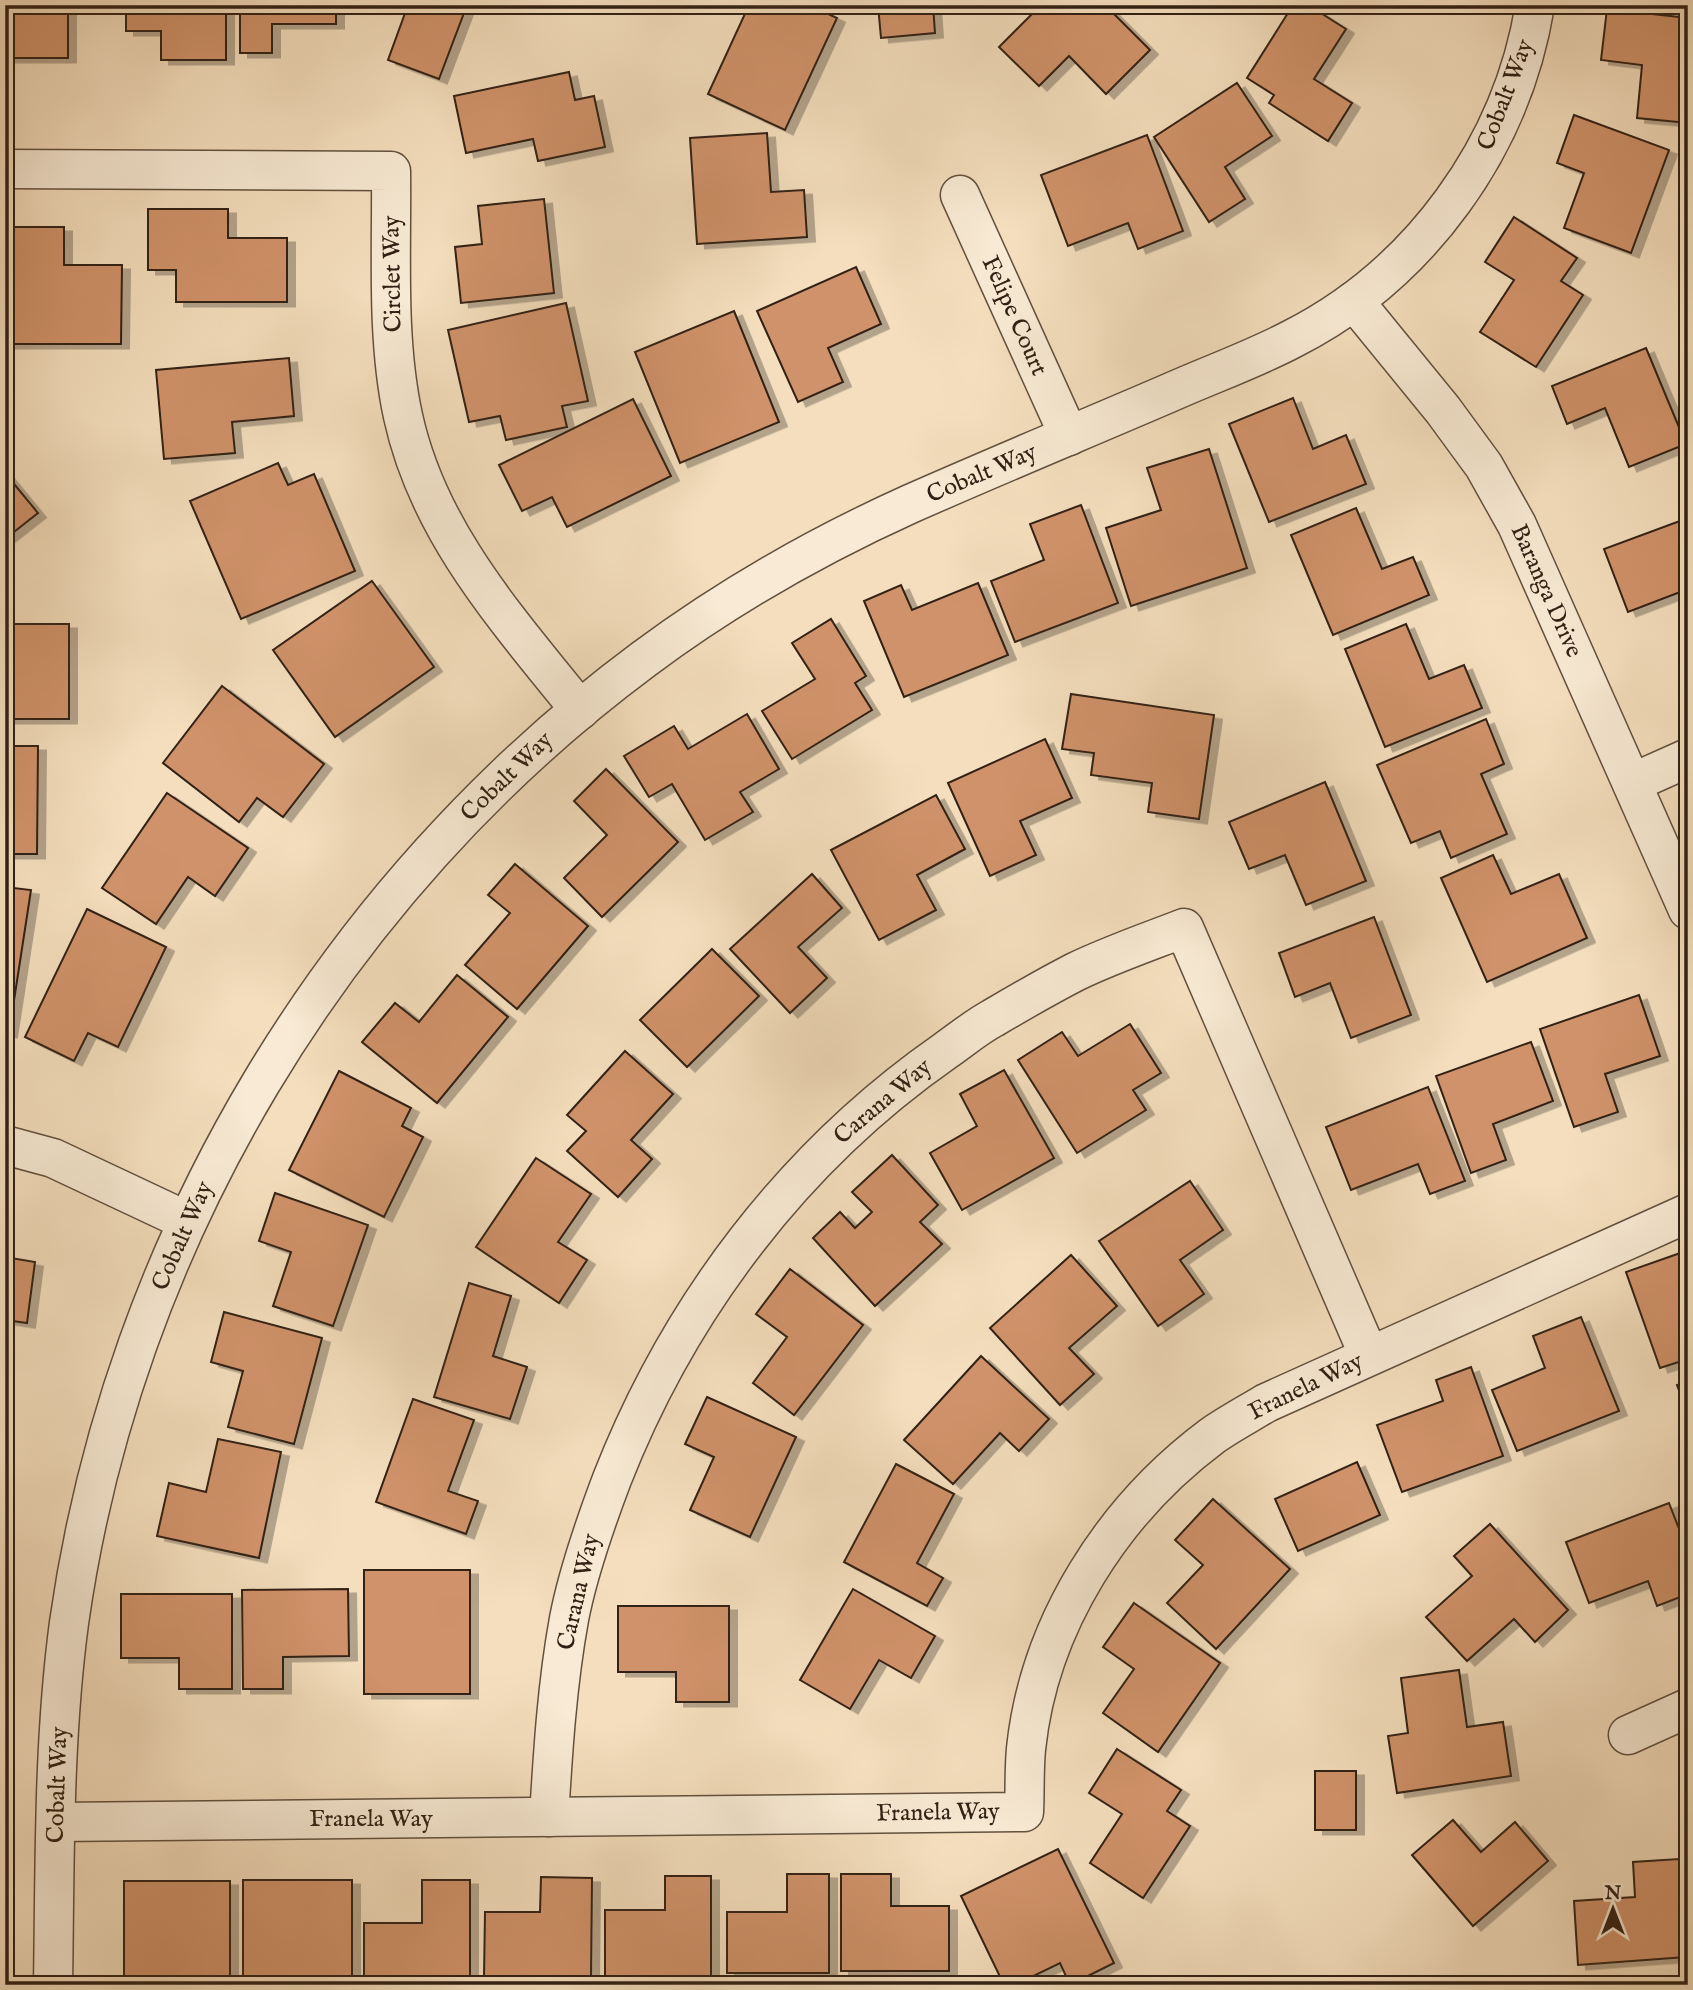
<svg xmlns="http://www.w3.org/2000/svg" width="1693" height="1990" font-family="'IM FELL English',serif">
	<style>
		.building { fill: #d0926b; stroke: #312114; stroke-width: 2; filter: url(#shadow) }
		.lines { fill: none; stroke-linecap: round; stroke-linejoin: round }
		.street-casing { stroke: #62503e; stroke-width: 41 }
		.street { stroke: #f8ead4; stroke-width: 38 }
		.labels { text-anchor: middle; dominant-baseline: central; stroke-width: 5; stroke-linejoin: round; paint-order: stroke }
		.street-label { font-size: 24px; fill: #312114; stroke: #f8ead4 }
	</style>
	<defs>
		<filter id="shadow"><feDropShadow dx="8" dy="4.5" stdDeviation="0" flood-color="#0004"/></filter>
	</defs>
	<rect width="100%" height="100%" fill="#f4debd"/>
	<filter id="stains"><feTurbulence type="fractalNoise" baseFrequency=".00286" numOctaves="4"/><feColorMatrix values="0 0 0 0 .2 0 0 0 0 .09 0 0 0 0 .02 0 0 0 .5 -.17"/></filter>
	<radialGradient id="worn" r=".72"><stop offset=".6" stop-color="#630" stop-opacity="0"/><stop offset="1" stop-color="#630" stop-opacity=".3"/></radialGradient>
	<g class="building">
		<rect x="8" y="5" width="60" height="53"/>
		<path d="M 126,5 L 226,5 L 226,60 L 161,60 L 161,31 L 126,31 Z"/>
		<path d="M 240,5 L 336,5 L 336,24 L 272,24 L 272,53 L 240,53 Z"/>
		<path d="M 408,5 L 467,5 L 439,79 L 388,60 Z"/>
		<path d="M 749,5 L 809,5 L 837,18 L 785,130 L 708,94 Z"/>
		<path d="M 878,5 L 933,5 L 935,33 L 881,38 Z"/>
		<path d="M 1041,5 L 1105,5 L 1150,50 L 1106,94 L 1069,56 L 1039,86 L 999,47 Z"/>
		<path d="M 1293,5 L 1308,5 L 1346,29 L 1314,79 L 1352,103 L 1328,141 L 1269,103 L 1274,95 L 1247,78 Z"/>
		<path d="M 1607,9 L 1688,18 L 1688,123 L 1637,118 L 1642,65 L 1601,60 Z"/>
		<path d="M 569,72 L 575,100 L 594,96 L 605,147 L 538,161 L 533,139 L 466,153 L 454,96 Z"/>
		<path d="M 1237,83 L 1272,136 L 1225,167 L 1245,199 L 1209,222 L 1154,137 Z"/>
		<path d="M 1574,115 L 1669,150 L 1631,253 L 1564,228 L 1584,173 L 1557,163 Z"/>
		<path d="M 767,133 L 771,192 L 804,190 L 807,237 L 697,244 L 690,138 Z"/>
		<path d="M 1147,135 L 1183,231 L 1138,249 L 1128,223 L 1068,246 L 1041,175 Z"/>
		<path d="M 544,199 L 554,293 L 461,303 L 455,247 L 482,244 L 478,206 Z"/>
		<path d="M 148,209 L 228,209 L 228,238 L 287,238 L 287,302 L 176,302 L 176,270 L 148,270 Z"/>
		<path d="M 1514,217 L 1577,258 L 1561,281 L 1583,295 L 1536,367 L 1480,332 L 1514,280 L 1485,262 Z"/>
		<path d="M 8,227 L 64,227 L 64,265 L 122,265 L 121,344 L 7,344 Z"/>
		<path d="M 856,267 L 881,324 L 828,348 L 843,382 L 798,402 L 757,311 Z"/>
		<path d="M 566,303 L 588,401 L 562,406 L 567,427 L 506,440 L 500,416 L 469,422 L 448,330 Z"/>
		<path d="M 734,311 L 779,422 L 680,463 L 635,352 Z"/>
		<path d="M 1646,348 L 1686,444 L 1629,467 L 1605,408 L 1567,424 L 1552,386 Z"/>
		<path d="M 289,358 L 294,416 L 232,422 L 235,453 L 164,459 L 156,370 Z"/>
		<path d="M 1293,398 L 1313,449 L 1346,435 L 1366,484 L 1269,522 L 1229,424 Z"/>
		<path d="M 633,399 L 671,476 L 567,527 L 552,497 L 522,511 L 499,465 Z"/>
		<path d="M 1209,449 L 1247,568 L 1131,606 L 1106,528 L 1161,510 L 1147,468 Z"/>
		<path d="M 278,463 L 288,485 L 314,474 L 355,571 L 241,619 L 190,501 Z"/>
		<path d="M 5,473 L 38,513 L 5,539 Z"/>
		<path d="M 1081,505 L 1118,603 L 1015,642 L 991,581 L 1044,560 L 1030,524 Z"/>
		<path d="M 1356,508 L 1382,569 L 1413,557 L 1429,595 L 1333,635 L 1291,535 Z"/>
		<path d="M 1688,518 L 1688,589 L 1628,612 L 1604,549 Z"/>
		<path d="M 372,581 L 434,667 L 335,737 L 273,650 Z"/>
		<path d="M 978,583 L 1008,655 L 904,697 L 864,601 L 901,585 L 912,610 Z"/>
		<path d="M 831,619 L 866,676 L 855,683 L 872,710 L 792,759 L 762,711 L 815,679 L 792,643 Z"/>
		<rect x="5" y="624" width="64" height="95"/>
		<path d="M 1406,624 L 1429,679 L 1464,665 L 1482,708 L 1385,747 L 1345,649 Z"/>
		<path d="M 222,686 L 324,764 L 283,817 L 257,798 L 239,822 L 163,763 Z"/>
		<path d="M 1071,694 L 1214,715 L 1199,819 L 1148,812 L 1152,783 L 1091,775 L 1094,753 L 1062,749 Z"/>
		<path d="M 747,714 L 779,769 L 740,792 L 753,812 L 705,840 L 672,784 L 649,797 L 624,756 L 674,726 L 688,749 Z"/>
		<path d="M 1486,719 L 1504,764 L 1481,774 L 1507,834 L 1451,858 L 1440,831 L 1411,843 L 1377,765 Z"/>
		<path d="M 1045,739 L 1072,798 L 1020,821 L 1036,855 L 990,876 L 948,783 Z"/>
		<path d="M 5,746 L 38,746 L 37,854 L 5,854 Z"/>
		<path d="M 606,769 L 678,842 L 602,917 L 564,878 L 607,835 L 574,801 Z"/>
		<path d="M 1325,782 L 1366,881 L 1306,905 L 1285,855 L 1249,869 L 1229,822 Z"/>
		<path d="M 167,793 L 248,848 L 215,896 L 188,877 L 156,924 L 102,888 Z"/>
		<path d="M 936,795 L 965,849 L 917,875 L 936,910 L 879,940 L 831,850 Z"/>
		<path d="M 1493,855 L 1511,894 L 1559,874 L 1587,938 L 1487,982 L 1441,878 Z"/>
		<path d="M 515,864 L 588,926 L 517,1009 L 465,965 L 510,913 L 488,895 Z"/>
		<path d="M 812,874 L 842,908 L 798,947 L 827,978 L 790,1013 L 730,949 Z"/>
		<path d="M 5,887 L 31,890 L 9,1033 L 5,1032 Z"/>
		<path d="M 87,909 L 166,947 L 118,1047 L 88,1033 L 74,1061 L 25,1037 Z"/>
		<path d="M 1374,917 L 1411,1015 L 1351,1038 L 1330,983 L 1295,997 L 1279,953 Z"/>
		<path d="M 712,949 L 759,996 L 687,1067 L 640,1020 Z"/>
		<path d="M 457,975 L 508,1017 L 437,1103 L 362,1042 L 395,1003 L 419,1022 Z"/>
		<path d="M 1639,995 L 1660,1056 L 1605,1074 L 1618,1112 L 1574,1127 L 1540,1029 Z"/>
		<path d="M 1130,1024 L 1161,1073 L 1133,1090 L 1146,1110 L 1077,1153 L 1018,1060 L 1062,1032 L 1078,1056 Z"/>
		<path d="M 1531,1042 L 1553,1101 L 1493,1124 L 1506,1160 L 1471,1173 L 1436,1076 Z"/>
		<path d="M 625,1051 L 673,1094 L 631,1140 L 652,1159 L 618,1197 L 567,1151 L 586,1131 L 567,1115 Z"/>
		<path d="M 1004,1070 L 1054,1158 L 962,1210 L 930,1153 L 977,1126 L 960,1094 Z"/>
		<path d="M 339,1071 L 411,1108 L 402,1126 L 423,1137 L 384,1217 L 289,1170 Z"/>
		<path d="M 1428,1087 L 1465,1181 L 1430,1194 L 1418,1164 L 1351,1190 L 1326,1127 Z"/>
		<path d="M 892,1155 L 938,1205 L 920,1222 L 942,1244 L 875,1306 L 813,1238 L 840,1212 L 855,1228 L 872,1212 L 852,1192 Z"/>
		<path d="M 536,1158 L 591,1194 L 558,1242 L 587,1260 L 559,1303 L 476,1247 Z"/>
		<path d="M 1190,1181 L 1223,1230 L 1180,1260 L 1204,1294 L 1158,1326 L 1099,1241 Z"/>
		<path d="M 275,1193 L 368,1225 L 333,1326 L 273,1306 L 291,1252 L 259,1241 Z"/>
		<path d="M 1686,1251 L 1688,1359 L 1660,1368 L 1626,1272 Z"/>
		<path d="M 1071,1255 L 1117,1306 L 1069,1348 L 1094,1374 L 1060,1405 L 990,1328 Z"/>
		<path d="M 5,1257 L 35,1262 L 27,1323 L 5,1320 Z"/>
		<path d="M 790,1269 L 863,1325 L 794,1415 L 753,1383 L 787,1337 L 756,1314 Z"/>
		<path d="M 469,1283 L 511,1296 L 493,1356 L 527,1367 L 510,1419 L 434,1397 Z"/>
		<path d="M 224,1312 L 322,1338 L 294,1444 L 228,1427 L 243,1371 L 211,1362 Z"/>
		<path d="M 1581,1317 L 1619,1411 L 1517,1451 L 1492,1390 L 1545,1368 L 1533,1336 Z"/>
		<path d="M 981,1356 L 1049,1419 L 1019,1451 L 1000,1433 L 953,1484 L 904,1440 Z"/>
		<path d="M 1471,1367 L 1503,1456 L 1402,1492 L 1377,1425 L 1443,1401 L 1436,1380 Z"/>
		<path d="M 1688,1381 L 1688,1414 L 1677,1385 Z"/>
		<path d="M 707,1397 L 796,1437 L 750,1537 L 690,1510 L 714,1457 L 685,1444 Z"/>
		<path d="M 413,1399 L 474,1420 L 448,1491 L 478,1501 L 466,1534 L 376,1502 Z"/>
		<path d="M 218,1439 L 281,1452 L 259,1558 L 157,1536 L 169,1483 L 206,1492 Z"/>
		<path d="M 1357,1462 L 1380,1515 L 1298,1551 L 1275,1499 Z"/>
		<path d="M 896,1464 L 954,1494 L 917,1563 L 943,1578 L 927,1606 L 844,1562 Z"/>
		<path d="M 1213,1499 L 1290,1569 L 1216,1649 L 1167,1603 L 1203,1565 L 1175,1540 Z"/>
		<path d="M 1669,1503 L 1688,1552 L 1688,1594 L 1657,1606 L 1648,1581 L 1589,1603 L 1566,1542 Z"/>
		<path d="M 1490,1524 L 1568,1610 L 1535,1642 L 1514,1619 L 1467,1661 L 1426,1617 L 1472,1576 L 1454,1556 Z"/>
		<rect x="364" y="1570" width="106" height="124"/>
		<path d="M 348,1589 L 349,1656 L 283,1657 L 283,1689 L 243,1689 L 242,1590 Z"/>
		<path d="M 853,1589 L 935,1636 L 911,1678 L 879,1660 L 850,1709 L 800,1680 Z"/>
		<path d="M 121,1594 L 232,1594 L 232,1689 L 179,1689 L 179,1658 L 121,1658 Z"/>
		<path d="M 1134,1603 L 1220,1663 L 1158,1752 L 1103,1713 L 1134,1669 L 1103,1647 Z"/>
		<path d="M 618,1606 L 729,1606 L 729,1702 L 676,1702 L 676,1672 L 618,1672 Z"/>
		<path d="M 1459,1670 L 1467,1727 L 1503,1722 L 1511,1776 L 1397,1793 L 1388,1736 L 1408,1733 L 1401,1678 Z"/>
		<path d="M 1117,1749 L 1181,1790 L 1167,1811 L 1190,1826 L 1143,1898 L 1090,1863 L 1122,1814 L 1089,1793 Z"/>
		<rect x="1315" y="1771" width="41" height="59"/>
		<path d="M 1453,1820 L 1481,1852 L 1515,1822 L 1548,1861 L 1473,1926 L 1412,1855 Z"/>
		<path d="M 1058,1849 L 1114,1963 L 1070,1985 L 1060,1963 L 1015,1985 L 1004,1985 L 961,1896 Z"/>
		<path d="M 1679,1859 L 1686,1957 L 1578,1965 L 1574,1901 L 1635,1897 L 1633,1862 Z"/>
		<path d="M 787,1874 L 829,1874 L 829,1973 L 727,1973 L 727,1912 L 787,1912 Z"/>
		<path d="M 841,1874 L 891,1874 L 891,1906 L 949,1906 L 949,1971 L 841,1971 Z"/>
		<path d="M 665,1876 L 711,1876 L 711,1976 L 605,1976 L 605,1910 L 665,1910 Z"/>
		<path d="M 541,1877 L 592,1878 L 591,1978 L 484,1977 L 485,1912 L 540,1912 Z"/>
		<rect x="243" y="1880" width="109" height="103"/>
		<path d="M 422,1880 L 470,1880 L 470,1981 L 364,1981 L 364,1923 L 422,1923 Z"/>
		<rect x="124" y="1881" width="106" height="104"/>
	</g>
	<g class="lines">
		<g class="street-casing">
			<g id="street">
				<path d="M 5,169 L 391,171 C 392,251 386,338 403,416 C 428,532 507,619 580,710"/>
				<path d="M 960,195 L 1069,436"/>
				<path d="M 1354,301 L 1443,410 L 1484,466 L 1517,525 L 1688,910"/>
				<path d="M 1632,783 L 1688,758"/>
				<path d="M 5,1145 L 53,1158 L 187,1221"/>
				<path d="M 1628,1735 L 1688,1708"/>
				<path d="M 549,1817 C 553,1751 557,1685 569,1619 C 578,1572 595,1524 612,1479 C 679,1308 793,1157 945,1051 C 961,1040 976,1027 993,1018 C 1020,1002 1048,986 1075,972 C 1110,955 1148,942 1184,928 L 1369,1356"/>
				<path d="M 56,1822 L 1024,1812 C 1025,1791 1024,1770 1026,1749 C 1039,1624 1113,1510 1212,1436 C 1229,1424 1248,1414 1266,1403 L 1688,1213"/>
				<path d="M 53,1985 C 55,1864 53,1743 69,1623 C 123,1240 334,889 644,659 C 726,598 817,546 910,504 C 996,466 1083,430 1169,393 C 1209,375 1252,360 1292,339 C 1420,274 1512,147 1535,5"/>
			</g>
		</g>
		<use href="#street" class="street"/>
	</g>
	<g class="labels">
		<g class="street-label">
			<text transform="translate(1506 95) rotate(-69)">Cobalt Way</text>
			<text transform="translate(393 274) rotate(-91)">Circlet Way</text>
			<text transform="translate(1014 316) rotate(66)">Felipe Court</text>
			<text transform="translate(982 474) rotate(-23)">Cobalt Way</text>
			<text transform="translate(1546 591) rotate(66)">Baranga Drive</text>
			<text transform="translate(507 777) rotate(-44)">Cobalt Way</text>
			<text transform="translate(883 1102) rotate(-40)">Carana Way</text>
			<text transform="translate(183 1236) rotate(-66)">Cobalt Way</text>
			<text transform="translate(1306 1387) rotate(-26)">Franela Way</text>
			<text transform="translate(579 1592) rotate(-77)">Carana Way</text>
			<text transform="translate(58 1785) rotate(-88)">Cobalt Way</text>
			<text transform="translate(938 1813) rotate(-1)">Franela Way</text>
			<text x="371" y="1819">Franela Way</text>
		</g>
	</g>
	<rect width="1693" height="1990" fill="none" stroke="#f4debd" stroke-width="28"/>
	<rect x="7" y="7" width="1679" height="1976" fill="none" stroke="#312114" stroke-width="3.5"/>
	<rect x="14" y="14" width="1665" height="1962" fill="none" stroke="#312114" stroke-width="2"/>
	<g transform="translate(1613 1909)" stroke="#f8ead4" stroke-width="5" paint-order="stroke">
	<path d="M0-5L12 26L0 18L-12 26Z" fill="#312114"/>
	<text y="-10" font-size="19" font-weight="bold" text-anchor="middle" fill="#312114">N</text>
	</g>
	<rect width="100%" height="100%" filter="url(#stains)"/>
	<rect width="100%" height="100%" fill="url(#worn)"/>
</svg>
